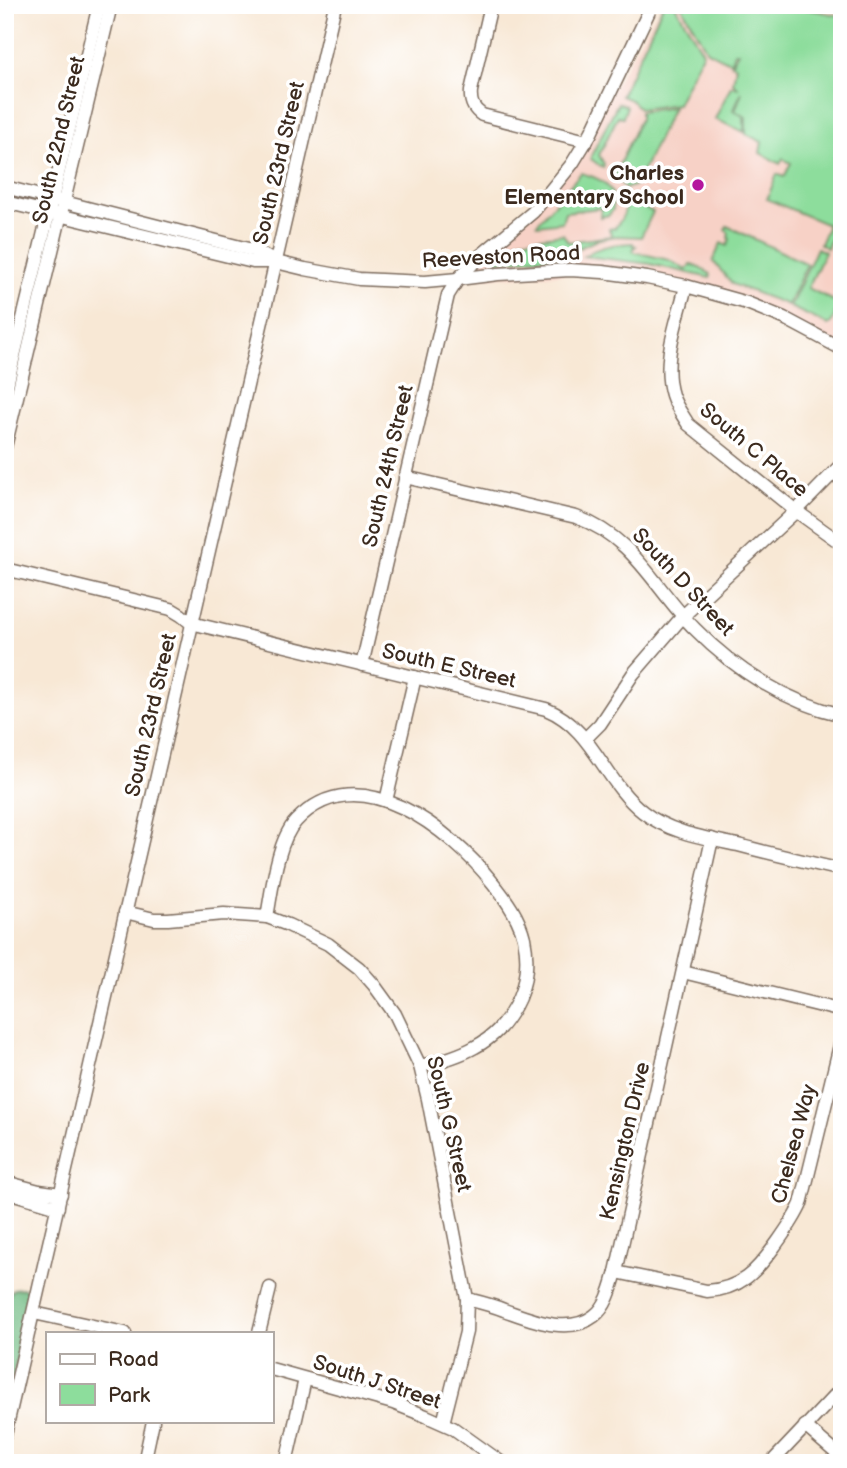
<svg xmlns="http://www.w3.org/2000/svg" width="847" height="1468" font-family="'Balsamiq Sans',sans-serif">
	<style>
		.built { fill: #f7d1c6 }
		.green { fill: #8ddd9c; stroke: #64845d; stroke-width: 2 }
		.forest { fill: #72bc84; stroke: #567351; stroke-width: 2 }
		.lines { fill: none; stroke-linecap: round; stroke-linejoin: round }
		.minor-casing { stroke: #7d6c5e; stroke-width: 15 }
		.minor { stroke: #fff; stroke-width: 12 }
		.poi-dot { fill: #b5179e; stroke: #fff; stroke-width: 2.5 }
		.labels { text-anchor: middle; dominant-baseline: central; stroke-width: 7; stroke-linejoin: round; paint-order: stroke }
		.street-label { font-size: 21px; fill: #3b2a1e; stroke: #fff }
		.poi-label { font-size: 21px; font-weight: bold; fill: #3b2a1e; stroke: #fff; text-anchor: end }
	</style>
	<rect width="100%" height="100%" fill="#fff"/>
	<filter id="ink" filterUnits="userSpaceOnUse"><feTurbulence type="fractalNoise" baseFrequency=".0143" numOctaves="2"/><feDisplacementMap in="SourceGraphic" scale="14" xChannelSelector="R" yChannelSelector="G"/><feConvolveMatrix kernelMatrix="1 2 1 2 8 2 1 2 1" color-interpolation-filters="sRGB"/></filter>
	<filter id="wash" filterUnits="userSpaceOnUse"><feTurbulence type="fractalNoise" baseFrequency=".00686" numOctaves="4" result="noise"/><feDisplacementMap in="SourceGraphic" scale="28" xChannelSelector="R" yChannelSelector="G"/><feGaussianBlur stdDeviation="1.57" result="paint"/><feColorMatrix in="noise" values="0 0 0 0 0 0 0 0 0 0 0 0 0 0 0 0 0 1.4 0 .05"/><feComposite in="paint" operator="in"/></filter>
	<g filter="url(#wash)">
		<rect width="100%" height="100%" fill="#f8e8d5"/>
		<path class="built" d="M 661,5 L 795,5 L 842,14 L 842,349 L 747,303 L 603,272 L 458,279 L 533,212 L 572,164 L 609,95 Z"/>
		<g class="green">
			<path d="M 663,5 L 675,5 L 703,52 L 677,104 L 640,109 L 631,100 L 621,96 Z"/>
			<path d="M 681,5 L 788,5 L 842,16 L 842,235 L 834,232 L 827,248 L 820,244 L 828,225 L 767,199 L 777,174 L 784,177 L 791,163 L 783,159 L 780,164 L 760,153 L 762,142 L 746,134 L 746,117 L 735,111 L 742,92 L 733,110 L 744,117 L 744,132 L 715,119 L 731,86 L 739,88 L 733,83 L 736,66 L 731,64 L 738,52 L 735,52 L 730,62 L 707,51 Z"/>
			<path d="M 618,103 L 627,106 L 623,117 L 618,116 L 599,155 L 604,164 L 603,168 L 591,159 L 591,156 Z"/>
			<path d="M 673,107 L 643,170 L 646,181 L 625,189 L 615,174 L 640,119 L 640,112 Z"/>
			<path d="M 581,173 C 595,177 608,181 613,196 L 603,200 L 605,205 L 613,202 L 613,209 L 609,215 L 600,217 L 601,208 L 565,212 L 562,222 L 538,225 L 537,224 L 539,221 Z"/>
			<path d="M 632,198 L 633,202 L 653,212 L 641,237 L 616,236 L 599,239 L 561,256 L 497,261 L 496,259 L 497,256 L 519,240 L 563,234 L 568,242 L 612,236 L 609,229 L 615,228 C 623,219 626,211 627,199 Z"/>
			<path d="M 727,226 L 807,264 L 788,305 L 732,284 L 713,261 L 721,243 L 727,246 L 730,239 L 728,238 L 729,233 L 725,229 Z"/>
			<path d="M 633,243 L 634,246 L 636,246 L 633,250 L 634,252 L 669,260 L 686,270 L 692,264 L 709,273 L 711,276 L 710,278 L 650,264 L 584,256 C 599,246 615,244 633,243 Z"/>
			<path d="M 817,248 L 825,252 L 808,288 L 836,302 C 838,309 834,322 828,325 L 790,307 Z"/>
		</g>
		<path class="forest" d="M 22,1288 L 29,1291 L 32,1296 L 5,1408 L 5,1298 L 14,1289 Z"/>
	</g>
	<g filter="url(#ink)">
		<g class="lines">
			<g class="minor-casing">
				<g id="minor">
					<path d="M 491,5 L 471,91 C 470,102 473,109 482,115 L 587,141"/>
					<path d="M 5,187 L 256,251 L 275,262"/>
					<path d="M 5,202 L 253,262 L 276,262 L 305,269 L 359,279 L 425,282 L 458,279 L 498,274 L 570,270 L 603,272 L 647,278 L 686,286 L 747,303 L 784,318 L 842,349"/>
					<path d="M 686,286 C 678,320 661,360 672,395 C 675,405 682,414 688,424 L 796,511 L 842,544"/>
					<path d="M 5,393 L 99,5"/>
					<path d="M 5,447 L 111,5"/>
					<path d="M 405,477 L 576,517 C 635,538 654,588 695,629 C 735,670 786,702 842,715"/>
					<path d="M 5,569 L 171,609 L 181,615 L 191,623 L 546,709 C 594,729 603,781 643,812 C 670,833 705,838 738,845 C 772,854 807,862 842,870"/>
					<path d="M 362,665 L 448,295 L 458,279 L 480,256 L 533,212 L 572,164 L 591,133 L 652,5"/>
					<path d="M 586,738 L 600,724 L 633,674 L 683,616 L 796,511 L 842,464"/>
					<path d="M 386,801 L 415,677"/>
					<path d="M 125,912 L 154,919 L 168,919 L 224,914 L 267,917 L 288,925 L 328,944 L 359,968 L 374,985 L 395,1014 L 420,1066 L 428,1099 L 467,1299 L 466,1332 L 443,1423"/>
					<path d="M 267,917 C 272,890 277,841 296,821 C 358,755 451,830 493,883 C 506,899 519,917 524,938 C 529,961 526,986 515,1006 C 505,1024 494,1037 475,1047 C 459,1056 438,1062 420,1066"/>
					<path d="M 683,972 L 842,1011"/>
					<path d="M 5,1182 L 39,1191 L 61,1194"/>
					<path d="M 5,1194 L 18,1195 L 58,1207"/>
					<path d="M 616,1272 L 707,1291 C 740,1289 756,1272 774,1247 C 784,1233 794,1220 801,1204 L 842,1037"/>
					<path d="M 467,1299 C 479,1302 492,1305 504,1310 C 530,1319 568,1336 594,1316 C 607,1307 612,1286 616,1272 L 712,839"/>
					<path d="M 34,1313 L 125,1333"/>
					<path d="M 259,1333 L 270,1288"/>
					<path d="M 271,1369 L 393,1403 L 426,1416 L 453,1428 L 502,1463"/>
					<path d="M 805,1426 L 842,1458"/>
					<path d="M 5,1434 L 335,5"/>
					<path d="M 144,1463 L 153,1421"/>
					<path d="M 286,1463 L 305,1379"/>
					<path d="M 771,1463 L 842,1388"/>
				</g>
			</g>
			<use href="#minor" class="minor"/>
		</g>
	</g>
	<circle class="poi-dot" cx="698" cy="185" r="7"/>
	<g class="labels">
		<g class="street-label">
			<text transform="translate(59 140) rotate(-77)">South 22nd Street</text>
			<text transform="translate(279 163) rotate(-77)">South 23rd Street</text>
			<text transform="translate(501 257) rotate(-3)">Reeveston Road</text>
			<text transform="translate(754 450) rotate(40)">South C Place</text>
			<text transform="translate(388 466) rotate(-77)">South 24th Street</text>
			<text transform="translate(683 582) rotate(47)">South D Street</text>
			<text transform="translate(449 666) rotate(13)">South E Street</text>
			<text transform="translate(151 715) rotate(-77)">South 23rd Street</text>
			<text transform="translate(449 1124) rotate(77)">South G Street</text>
			<text transform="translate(625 1141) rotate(-77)">Kensington Drive</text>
			<text transform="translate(794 1144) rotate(-75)">Chelsea Way</text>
			<text transform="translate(377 1382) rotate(18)">South J Street</text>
		</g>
		<g class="poi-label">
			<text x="684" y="173">Charles<tspan x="684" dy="24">Elementary School</tspan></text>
		</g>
	</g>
	<rect width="847" height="1468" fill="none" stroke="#fff" stroke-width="28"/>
	<rect x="46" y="1332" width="228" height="91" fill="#ffffff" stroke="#b1aaa5" stroke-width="2"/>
	<rect x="60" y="1354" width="35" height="10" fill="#ffffff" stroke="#b1aaa5" stroke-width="2"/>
	<text x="108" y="1366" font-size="21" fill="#3b2a1e">Road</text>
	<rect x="60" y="1384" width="35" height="21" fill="#8ddd9c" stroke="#b1aaa5" stroke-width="2"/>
	<text x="108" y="1402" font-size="21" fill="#3b2a1e">Park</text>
</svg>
